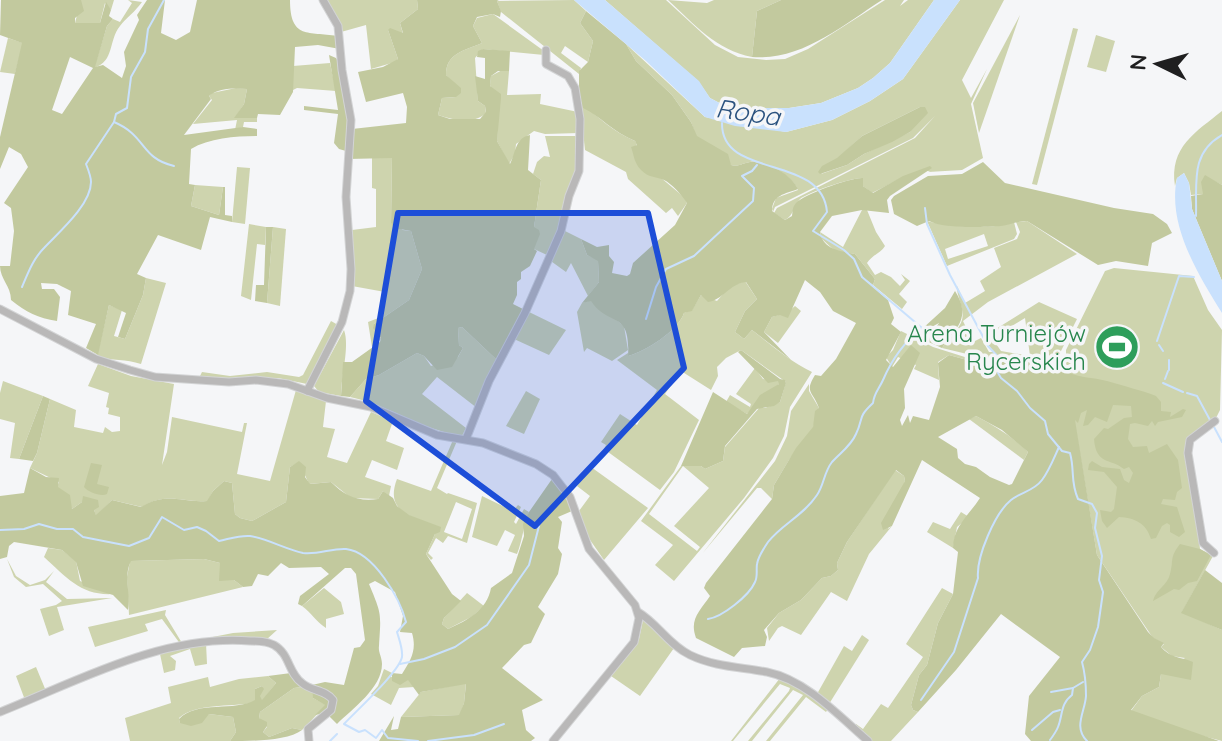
<svg xmlns="http://www.w3.org/2000/svg" width="1222" height="741" font-family="Quicksand,sans-serif">
	<style>
		.green { fill: #ced4ae; fill-rule: evenodd }
		.forest { fill: #c2c99e; fill-rule: evenodd }
		.water { fill: #c9e1fd }
		.lines { fill: none; stroke-linecap: round; stroke-linejoin: round }
		.stream { stroke: #c9e1fd; stroke-width: 2 }
		.minor-casing { stroke: #d3d4d5; stroke-width: 9 }
		.minor { stroke: #b9b8b8; stroke-width: 7 }
		.marked { fill: #1d4ed8; fill-opacity: 0.2; stroke: #1d4ed8; stroke-width: 6; stroke-linejoin: round }
		.labels { text-anchor: middle; dominant-baseline: central; stroke-width: 7; stroke-linejoin: round; paint-order: stroke }
		.leisure-label { font-size: 24px; fill: #27864d; stroke: #f5f6f8; text-anchor: end }
		.water-label { font-size: 26px; font-style: italic; fill: #2a527f; stroke: #f5f6f8 }
	</style>
	<rect width="100%" height="100%" fill="#f5f6f8"/>
	<g class="green">
		<path d="M 81,0 L 114,0 L 111,10 L 105,3 L 100,23 L 75,23 Z"/>
		<path d="M 128,0 L 142,2 C 135,12 126,18 120,26 C 108,41 115,61 94,68 L 107,26 L 113,19 L 120,22 L 132,3 Z"/>
		<path d="M 325,0 L 417,0 L 418,9 L 400,23 L 403,34 L 388,30 L 398,59 L 395,62 L 371,69 L 366,25 L 341,32 Z"/>
		<path d="M 574,0 L 586,11 L 580,23 L 593,41 L 588,62 L 565,46 L 561,53 L 581,68 L 579,74 L 501,12 L 497,1 Z"/>
		<path d="M 605,0 L 666,0 L 715,45 L 738,57 L 766,60 L 785,59 L 808,49 L 885,0 L 904,0 L 900,6 L 908,0 L 934,0 L 890,63 L 873,78 L 858,88 L 821,103 L 789,108 L 729,108 L 710,98 L 698,81 Z"/>
		<path d="M 668,0 L 707,3 L 714,0 L 781,0 L 757,11 L 752,57 C 716,50 694,24 668,0 Z"/>
		<path d="M 960,0 L 1004,0 L 962,80 L 971,98 L 987,69 L 971,104 L 983,158 L 962,170 L 928,172 L 930,171 C 909,170 892,184 872,193 L 863,186 L 863,178 C 852,177 807,193 800,199 C 793,207 794,215 785,220 L 774,213 L 777,208 L 915,138 L 935,116 L 913,138 L 775,207 L 773,212 L 772,209 L 776,198 L 798,190 C 793,176 766,160 750,162 C 742,163 740,167 731,165 L 696,136 L 691,122 L 672,95 L 636,61 L 626,44 L 705,117 L 786,132 L 832,120 L 870,101 L 903,79 ZM 920,107 L 910,132 L 864,154 L 847,165 L 821,174 L 862,136 Z"/>
		<path d="M 493,14 L 544,51 L 544,55 L 483,49 L 475,58 L 478,101 L 485,106 L 486,113 C 473,125 454,120 438,115 L 442,98 L 456,97 L 454,84 L 446,75 C 446,53 464,51 482,43 L 473,26 L 477,18 Z"/>
		<path d="M 1020,15 L 979,133 L 973,103 Z"/>
		<path d="M 1073,28 L 1078,29 L 1037,185 L 1032,184 Z"/>
		<path d="M 1096,35 L 1115,41 L 1106,72 L 1087,67 Z"/>
		<path d="M 8,38 L 23,43 L 15,74 L 0,72 Z"/>
		<path d="M 330,63 L 336,91 L 297,88 L 293,90 L 293,66 Z"/>
		<path d="M 504,69 L 509,71 L 507,95 L 541,94 L 540,104 L 578,112 L 579,133 L 545,134 L 534,131 L 516,144 L 515,154 L 509,164 L 497,141 L 498,116 L 490,85 L 491,76 Z"/>
		<path d="M 236,88 L 247,89 L 244,104 L 235,118 L 257,118 L 257,122 L 244,122 L 243,127 L 235,130 L 237,120 L 193,124 L 212,100 L 209,96 L 212,93 Z"/>
		<path d="M 580,103 C 599,117 613,132 635,141 L 637,144 L 635,147 L 636,157 L 685,198 L 687,203 L 678,216 L 672,208 L 666,213 L 628,179 L 626,172 L 585,150 Z"/>
		<path d="M 1222,111 L 1222,185 L 1210,179 L 1203,194 L 1191,195 L 1189,183 L 1184,173 L 1177,178 L 1175,186 C 1169,147 1196,132 1222,111 Z"/>
		<path d="M 545,136 L 575,136 L 580,139 C 579,178 565,221 547,255 L 534,249 L 534,227 L 541,180 L 533,174 L 537,162 L 544,156 L 550,157 Z"/>
		<path d="M 392,157 L 391,223 L 403,230 L 411,231 L 422,269 L 409,300 L 374,324 L 381,339 L 372,347 L 368,322 L 381,317 L 385,292 L 352,286 L 352,230 L 376,227 L 376,189 L 372,188 L 372,158 Z"/>
		<path d="M 237,167 L 250,168 L 245,224 L 232,222 Z"/>
		<path d="M 195,185 L 223,187 L 219,215 L 191,206 Z"/>
		<path d="M 862,210 L 867,210 L 876,232 L 885,246 C 881,253 872,255 867,263 L 875,275 L 881,272 L 891,277 L 900,286 L 905,280 L 901,274 L 910,281 L 899,294 L 907,302 L 902,309 L 873,285 L 875,279 L 855,254 L 835,251 L 822,239 L 820,232 L 843,247 Z"/>
		<path d="M 927,221 C 948,227 994,230 1014,222 L 1017,234 L 1014,239 L 947,266 ZM 984,234 L 988,246 L 948,259 L 945,249 Z"/>
		<path d="M 1027,221 L 1077,254 L 988,302 L 963,321 L 973,342 L 981,338 L 989,352 L 993,352 L 983,337 L 1039,302 L 1077,319 L 1058,357 L 1045,360 L 999,355 L 988,359 L 942,348 C 947,341 960,328 962,320 C 965,309 956,295 957,286 L 965,303 L 985,291 L 980,281 L 1001,267 L 994,248 L 1017,239 L 1020,232 L 1016,222 ZM 1025,318 L 1030,356 L 1001,351 L 992,338 Z"/>
		<path d="M 249,224 L 266,227 L 265,245 L 257,244 L 251,300 L 241,296 Z"/>
		<path d="M 273,227 L 286,229 L 280,306 L 267,303 Z"/>
		<path d="M 565,231 L 581,239 L 587,255 L 598,260 L 599,282 L 588,296 L 571,263 L 566,272 L 548,259 Z"/>
		<path d="M 1114,268 L 1193,276 L 1208,310 L 1222,330 L 1220,410 L 1216,418 L 1188,439 L 1200,549 L 1213,556 L 1182,612 L 1222,630 L 1222,741 L 1195,734 L 1131,711 L 1142,696 L 1159,687 L 1161,674 L 1185,658 L 1172,656 L 1161,647 L 1164,644 L 1153,638 L 1097,555 L 1066,371 L 1066,350 L 1105,271 Z"/>
		<path d="M 146,278 L 166,283 L 141,364 C 126,359 112,361 97,356 L 109,305 L 122,310 L 114,336 L 125,339 L 143,295 Z"/>
		<path d="M 745,281 L 757,299 L 745,311 L 735,332 L 744,339 L 752,330 C 772,346 790,361 812,372 L 790,407 L 784,436 L 773,458 L 744,498 L 674,581 L 655,565 L 673,545 L 641,521 L 681,466 L 701,466 L 705,469 L 723,461 L 725,447 L 760,407 L 765,408 L 780,402 L 786,382 L 741,350 L 726,358 L 717,367 L 718,376 L 711,390 L 681,371 L 665,394 L 699,420 L 674,472 L 660,490 L 604,449 L 606,445 L 601,442 L 620,414 L 637,425 L 657,390 L 617,360 L 628,353 L 628,356 C 646,351 678,331 684,313 L 692,310 L 701,295 L 717,301 L 729,287 ZM 683,466 L 709,488 L 674,526 L 700,547 L 697,551 L 649,514 Z"/>
		<path d="M 591,300 L 624,326 L 628,350 L 612,361 L 587,348 L 584,352 L 577,312 L 582,303 Z"/>
		<path d="M 795,306 L 801,311 L 778,343 L 764,332 L 772,317 L 788,312 Z"/>
		<path d="M 527,311 L 566,330 L 549,355 L 514,339 Z"/>
		<path d="M 331,321 L 338,325 L 307,384 L 278,378 L 199,378 L 202,372 L 230,376 L 267,372 L 299,377 L 303,375 Z"/>
		<path d="M 462,327 L 498,361 L 477,408 L 437,377 L 422,394 L 466,428 L 462,436 C 422,430 389,405 350,397 L 366,379 L 379,375 L 417,353 L 424,356 L 431,366 L 458,357 L 463,348 L 459,345 L 458,328 Z"/>
		<path d="M 344,330 C 350,347 341,375 341,396 L 319,392 L 314,386 Z"/>
		<path d="M 901,331 L 933,347 L 968,358 L 967,360 L 949,355 L 938,362 L 939,380 L 914,369 L 916,365 L 898,357 L 892,367 L 886,357 L 893,350 Z"/>
		<path d="M 98,364 L 131,376 L 174,384 L 162,465 L 167,452 L 172,417 L 242,432 L 244,423 L 247,423 L 237,474 L 270,481 L 296,390 L 326,401 L 323,427 L 335,429 L 327,457 L 347,463 L 371,412 L 393,421 L 386,441 L 404,448 L 397,470 L 372,460 L 365,477 L 391,486 L 389,496 L 383,491 L 378,499 L 351,498 L 331,482 L 309,484 L 299,462 L 290,467 L 286,502 L 252,521 L 240,518 L 235,514 L 232,483 L 224,481 L 213,491 L 208,501 C 180,503 168,491 142,507 L 112,500 L 96,516 L 94,510 L 82,502 L 72,509 L 57,487 L 59,482 L 30,468 L 37,453 L 50,399 L 76,410 L 74,427 L 103,433 L 105,427 L 112,432 L 120,431 L 120,417 L 108,414 L 109,408 L 106,407 L 109,393 L 88,386 Z"/>
		<path d="M 755,368 L 763,379 L 779,381 L 779,384 L 747,414 L 726,402 L 730,395 L 750,407 L 751,404 L 736,394 Z"/>
		<path d="M 3,381 L 43,396 L 19,459 L 10,458 L 15,423 L 0,419 L 0,393 Z"/>
		<path d="M 809,384 L 809,391 L 819,408 L 813,428 L 789,460 L 774,485 L 772,499 L 761,488 L 757,488 L 702,554 L 775,461 L 787,436 L 791,411 Z"/>
		<path d="M 526,391 L 540,399 L 524,434 L 506,426 Z"/>
		<path d="M 976,416 C 995,426 1013,437 1028,452 L 1024,460 L 969,419 Z"/>
		<path d="M 453,440 L 457,441 L 437,488 L 447,494 L 448,493 L 477,503 L 467,543 L 448,536 L 443,543 L 436,538 L 428,553 L 433,558 L 431,560 L 426,554 L 435,534 L 433,526 C 409,516 385,510 397,479 L 431,491 ZM 456,502 L 472,509 L 462,539 L 444,532 Z"/>
		<path d="M 591,467 L 648,508 L 604,560 L 588,537 L 579,511 L 590,496 L 577,486 Z"/>
		<path d="M 895,470 L 904,476 L 905,481 L 888,529 L 892,526 L 869,554 L 847,601 L 831,592 L 801,635 L 782,626 L 778,628 L 769,641 L 767,628 L 779,613 L 801,600 L 822,578 L 831,576 L 838,570 L 837,563 L 847,542 Z"/>
		<path d="M 482,496 L 513,511 L 518,505 L 521,507 L 514,522 L 516,524 L 524,509 L 529,512 C 523,526 523,539 517,554 L 508,551 L 515,535 L 505,530 L 497,546 L 472,537 Z"/>
		<path d="M 961,512 L 969,517 L 957,527 L 953,548 L 927,532 L 933,522 L 950,529 Z"/>
		<path d="M 48,548 L 62,550 L 76,561 L 80,581 L 113,594 C 82,596 67,578 44,557 Z"/>
		<path d="M 7,559 L 16,576 L 30,585 L 45,580 L 54,571 L 46,582 L 67,599 L 112,598 L 57,607 L 64,630 L 49,636 L 40,609 L 56,605 L 62,601 L 43,584 L 26,587 L 14,577 Z"/>
		<path d="M 204,559 L 220,563 L 227,580 L 234,580 L 243,587 L 129,615 L 127,577 L 130,561 Z"/>
		<path d="M 324,588 L 341,602 L 344,614 L 326,619 L 326,628 C 315,621 312,613 302,606 Z"/>
		<path d="M 942,588 L 953,594 L 938,623 L 927,665 L 919,675 L 911,705 L 913,710 L 918,712 L 891,741 L 871,741 L 855,725 L 856,724 L 863,729 L 881,704 L 888,708 L 923,657 L 906,644 Z"/>
		<path d="M 467,593 L 484,606 L 473,616 L 448,629 L 442,624 L 444,618 Z"/>
		<path d="M 166,610 L 165,615 L 182,643 L 233,633 L 277,630 L 266,640 L 212,638 L 181,645 L 162,619 L 145,624 L 148,631 L 95,647 L 88,627 Z"/>
		<path d="M 643,620 L 655,627 L 674,648 L 640,696 L 611,676 L 639,639 Z"/>
		<path d="M 862,635 L 869,640 L 829,704 L 817,694 L 844,646 L 852,651 Z"/>
		<path d="M 206,643 L 207,664 L 195,666 L 190,649 L 170,656 L 176,661 L 175,670 L 164,673 L 160,654 Z"/>
		<path d="M 36,667 L 46,691 L 25,700 L 16,676 Z"/>
		<path d="M 384,669 L 392,673 L 391,677 L 408,679 L 414,687 L 399,688 L 391,705 L 371,694 L 378,686 Z"/>
		<path d="M 268,676 L 276,683 L 262,701 L 259,696 L 263,689 L 262,686 L 255,689 L 255,701 L 252,703 C 231,707 195,703 179,718 L 180,723 L 209,714 L 233,717 L 236,732 L 230,741 L 130,741 L 125,718 L 171,703 L 168,687 L 208,677 L 210,687 L 239,679 Z"/>
		<path d="M 780,678 L 801,688 L 828,709 L 826,712 L 806,697 L 770,741 L 766,741 L 803,695 L 793,690 L 752,741 L 748,741 L 789,691 L 790,688 L 780,684 L 733,741 L 731,741 Z"/>
		<path d="M 466,683 L 464,703 L 460,715 L 401,717 L 421,692 Z"/>
		<path d="M 302,687 L 313,692 L 313,698 L 326,705 L 302,730 L 292,728 L 269,737 L 263,732 L 267,727 L 259,718 L 260,712 L 294,688 Z"/>
	</g>
	<g class="forest">
		<path d="M 1,0 L 81,0 L 84,11 L 75,18 L 75,23 L 100,23 L 106,2 L 111,10 L 109,16 L 113,19 L 107,26 L 95,67 L 103,65 L 122,78 L 126,66 L 124,52 L 139,20 L 137,15 L 147,0 L 165,0 L 161,33 L 176,40 L 190,32 L 197,0 L 290,0 C 290,40 309,31 337,36 L 340,49 L 318,45 L 295,47 L 293,92 L 280,115 L 258,114 L 257,118 L 234,118 L 244,104 L 247,89 C 235,88 218,88 209,96 L 211,99 L 184,135 L 243,127 L 257,129 L 257,136 C 236,136 209,138 191,149 L 189,184 L 195,185 L 191,206 L 219,215 L 223,187 L 225,187 L 225,215 L 232,216 L 232,222 L 210,217 L 201,250 L 158,235 L 137,274 L 146,278 L 143,295 L 125,339 L 118,337 L 126,313 L 109,305 L 98,355 L 86,348 L 96,324 L 68,315 L 71,291 L 57,284 L 41,283 L 42,289 L 54,289 L 60,297 L 57,321 C 38,318 26,312 11,300 C 11,286 0,279 0,266 L 10,266 L 14,231 L 11,208 L 4,203 L 28,167 L 21,154 L 9,147 L 0,169 L 0,137 L 22,43 L 0,35 ZM 70,57 L 93,68 L 62,114 L 52,110 Z"/>
		<path d="M 417,0 L 499,0 L 497,1 L 501,11 L 500,17 L 493,14 L 477,17 L 473,26 L 482,43 C 464,51 446,53 446,75 L 461,88 L 461,93 L 456,97 L 442,98 L 438,115 L 450,119 L 480,119 L 486,112 L 485,106 L 478,101 L 475,76 L 485,79 L 485,58 L 477,57 L 478,51 L 483,49 L 510,51 L 509,71 L 498,71 L 491,76 L 490,86 L 501,94 L 501,98 L 497,141 L 510,164 C 516,152 515,138 530,135 L 528,170 L 541,180 L 534,227 L 539,230 L 540,234 L 534,249 L 537,251 L 530,266 L 521,272 L 521,279 L 517,282 L 517,295 L 513,304 L 525,310 L 498,361 L 462,327 L 458,328 L 459,345 L 463,348 L 452,367 L 437,370 L 424,356 L 417,353 L 379,375 L 366,379 L 350,397 L 341,396 L 343,362 L 352,362 L 380,342 L 381,338 L 373,328 L 374,324 L 409,300 L 422,269 L 411,231 L 394,228 L 391,223 L 392,158 L 348,159 L 352,129 L 406,123 L 407,107 L 403,93 L 366,102 L 358,72 L 383,67 L 398,59 L 388,30 L 390,28 L 403,33 L 400,23 L 418,9 Z"/>
		<path d="M 781,0 L 882,0 C 842,26 801,61 752,57 L 757,11 Z"/>
		<path d="M 586,11 L 626,44 L 636,61 L 672,95 L 691,122 L 697,136 L 728,154 L 731,165 C 740,167 742,163 750,162 C 768,161 791,174 798,189 C 785,194 772,195 772,211 L 785,220 L 792,216 C 793,210 792,208 796,203 C 803,195 851,177 863,178 L 863,186 L 873,193 L 903,176 L 930,166 L 932,168 L 890,196 L 887,200 L 889,213 L 862,210 L 832,216 L 820,232 C 823,250 841,251 855,254 L 875,279 L 873,285 L 862,277 L 888,300 L 894,318 L 891,324 L 901,332 L 886,360 L 893,367 L 911,345 L 920,353 L 904,389 L 905,408 L 900,420 L 902,426 L 908,415 L 910,423 L 913,416 L 929,420 L 940,387 L 938,363 L 949,355 L 967,360 L 987,361 L 1001,358 L 1042,362 L 1056,360 C 1065,379 1089,376 1107,381 C 1123,386 1141,390 1156,396 L 1161,402 L 1161,411 L 1171,412 L 1170,417 L 1183,409 L 1186,410 L 1182,417 L 1158,422 L 1155,426 L 1152,421 L 1148,426 L 1135,423 L 1130,424 L 1128,439 L 1133,447 L 1147,446 L 1149,453 L 1167,444 L 1178,460 L 1182,488 L 1177,492 L 1175,500 L 1163,499 L 1161,504 L 1177,507 L 1185,532 L 1179,537 L 1170,532 L 1170,525 L 1167,523 L 1162,526 L 1156,538 L 1151,539 C 1146,523 1135,518 1119,517 L 1107,528 L 1102,521 L 1100,510 L 1111,512 L 1114,509 L 1117,487 L 1104,472 L 1088,470 L 1089,464 L 1092,461 L 1102,467 L 1120,469 L 1124,480 L 1129,483 L 1133,473 L 1129,467 L 1124,469 C 1110,458 1096,465 1094,439 L 1104,428 L 1108,429 L 1124,418 L 1132,417 L 1131,406 L 1113,405 L 1107,422 L 1095,417 L 1088,425 L 1083,426 L 1087,410 L 1081,413 L 1078,423 L 1075,420 L 1097,555 L 1148,632 L 1154,638 L 1164,643 L 1161,647 C 1170,658 1181,657 1193,662 L 1191,680 L 1161,674 L 1159,687 L 1142,696 L 1131,710 L 1219,741 L 1031,741 L 1025,734 L 1029,696 L 1060,657 L 1001,614 L 956,670 L 918,712 L 913,710 L 911,705 L 919,675 L 927,665 L 938,623 L 953,594 L 958,552 L 953,548 C 953,527 969,515 980,498 L 922,460 L 892,526 L 883,530 L 881,523 L 905,481 L 904,476 L 896,470 L 847,542 L 837,563 L 838,570 L 831,576 L 822,578 L 801,600 L 779,613 L 764,630 L 767,637 L 765,646 L 742,648 L 734,657 L 696,638 C 689,619 700,611 710,596 L 704,588 L 706,583 L 772,499 L 774,485 L 796,448 L 813,427 L 815,411 L 819,408 C 813,391 804,393 815,375 L 821,376 L 836,359 L 856,323 L 833,311 L 820,292 L 805,280 L 788,318 L 780,315 L 772,317 L 764,332 L 791,360 L 752,330 L 744,339 L 735,332 L 745,311 L 757,299 L 746,282 C 729,284 723,300 708,302 L 701,295 L 692,311 L 684,313 C 678,331 646,351 628,356 C 631,309 609,328 591,301 L 582,303 L 599,282 L 598,261 L 587,255 L 581,239 L 597,247 L 609,245 L 609,256 L 614,262 L 612,273 L 627,276 L 630,274 L 633,263 L 675,225 L 687,203 C 683,196 671,183 664,180 C 655,176 649,178 641,170 C 634,163 634,155 631,147 L 637,145 L 635,141 C 613,132 600,116 583,108 L 579,96 L 579,71 L 588,62 L 593,41 L 580,23 ZM 976,416 L 1002,430 L 1028,452 L 1012,484 L 1009,485 L 990,477 L 976,467 L 965,464 L 958,458 L 957,449 L 938,437 Z"/>
		<path d="M 329,55 L 336,58 L 339,63 L 349,121 L 346,151 L 339,149 L 334,143 L 338,114 L 304,110 L 304,106 L 338,110 Z"/>
		<path d="M 920,107 L 925,107 L 928,113 L 910,132 L 892,142 L 864,154 L 847,165 L 820,174 L 818,172 L 822,166 L 837,158 L 862,136 Z"/>
		<path d="M 983,162 L 1005,183 L 1114,208 L 1153,214 L 1167,224 L 1172,233 L 1152,243 L 1148,266 L 1116,261 L 1098,265 L 1027,221 C 1017,221 1010,225 1001,226 C 983,227 944,229 929,221 L 917,226 L 894,214 L 891,200 L 894,196 L 928,176 L 962,174 Z"/>
		<path d="M 1205,175 L 1222,185 L 1222,281 L 1192,209 L 1191,196 L 1203,194 L 1201,182 Z"/>
		<path d="M 266,227 L 273,227 L 267,303 L 255,301 L 256,285 L 264,285 Z"/>
		<path d="M 955,291 C 972,318 956,328 942,348 L 922,339 L 931,334 L 939,323 L 926,330 L 922,329 L 945,308 Z"/>
		<path d="M 741,350 L 780,379 L 785,380 L 786,383 L 780,402 L 774,406 L 757,409 L 725,446 L 723,461 L 705,469 L 701,466 L 681,466 L 713,392 L 747,414 L 760,395 L 779,384 L 778,381 L 768,383 L 738,352 Z"/>
		<path d="M 43,396 L 50,399 L 37,453 L 33,461 L 19,459 Z"/>
		<path d="M 299,461 L 306,467 L 305,477 L 310,484 L 331,482 C 345,496 358,502 378,499 L 383,491 L 393,498 L 397,506 L 409,515 L 441,527 L 440,532 L 435,534 L 426,554 L 452,594 L 461,601 L 444,618 L 442,624 L 448,629 C 468,620 487,610 491,588 L 512,573 L 524,536 L 523,524 L 529,512 L 552,479 L 563,491 L 572,511 L 558,517 L 562,522 L 558,548 L 562,554 L 558,574 L 538,607 L 545,614 L 531,643 L 524,645 L 502,668 L 543,700 L 522,710 L 526,730 L 535,738 L 531,741 L 379,741 L 394,716 L 391,730 L 398,729 L 401,717 L 459,715 L 464,703 L 466,684 L 421,692 L 419,695 L 408,680 L 400,685 L 392,681 L 392,673 L 402,674 C 411,660 417,650 412,633 L 400,632 L 403,616 L 395,592 L 375,581 L 369,584 C 382,615 381,613 379,646 C 378,652 382,657 382,664 C 382,688 352,709 337,724 L 326,713 L 315,715 L 325,705 L 313,698 L 312,685 L 325,682 L 344,685 L 354,648 L 360,647 L 365,640 L 356,574 L 351,568 L 345,568 L 302,606 L 298,604 L 300,596 L 329,574 L 321,567 L 289,568 L 281,563 L 268,576 L 258,574 L 252,586 L 243,587 L 234,580 L 219,581 L 220,563 L 204,559 L 131,561 C 123,576 131,593 128,610 L 113,595 L 83,586 L 76,562 L 62,550 L 14,542 L 9,546 L 7,557 L 0,559 L 0,496 L 24,493 L 30,468 L 46,477 L 59,478 L 58,487 L 70,495 L 72,509 L 82,502 L 83,496 L 98,500 L 99,507 L 94,510 L 96,515 L 112,500 L 141,507 C 168,491 180,503 207,501 L 213,491 L 224,481 L 232,483 L 235,514 L 240,518 L 252,521 L 286,502 L 290,467 Z"/>
		<path d="M 91,463 L 102,465 L 97,484 L 109,487 L 107,494 C 101,497 88,492 84,487 Z"/>
		<path d="M 1180,544 L 1200,549 L 1211,555 L 1197,581 L 1188,583 L 1179,590 L 1174,589 L 1153,601 C 1155,590 1168,585 1170,574 C 1174,560 1169,558 1180,544 Z"/>
		<path d="M 1205,570 L 1222,583 L 1222,630 L 1181,613 Z"/>
		<path d="M 291,673 L 302,687 L 294,688 L 260,712 L 259,718 L 267,722 L 267,726 L 263,732 L 269,737 L 292,728 L 302,730 C 288,741 251,741 230,741 L 236,732 L 233,717 L 209,714 L 202,723 L 191,726 L 180,723 L 179,719 C 197,700 235,712 255,700 L 255,689 L 262,686 L 264,689 L 260,696 L 262,700 L 276,683 L 268,676 Z"/>
	</g>
	<g class="water">
		<path d="M 574,0 L 605,0 L 699,81 L 710,98 L 729,108 L 789,108 L 821,103 L 858,88 L 873,78 L 890,63 L 934,0 L 960,0 L 903,79 L 870,101 L 832,120 L 786,132 L 735,126 L 705,117 L 646,61 Z"/>
		<path d="M 1184,173 L 1189,183 L 1192,209 L 1222,281 L 1222,313 C 1198,274 1167,225 1177,178 Z"/>
	</g>
	<g class="lines">
		<g class="stream">
			<path d="M 114,122 C 147,136 140,158 174,166"/>
			<path d="M 925,208 L 927,224 L 950,275 L 988,346 L 1001,360 L 998,373 L 1001,378 L 1017,391 L 1030,408 L 1045,421 L 1048,434 L 1062,451 L 1070,453 C 1075,471 1070,481 1078,499 L 1092,504 L 1097,513 L 1095,528 L 1102,556 L 1099,580 L 1103,592 L 1098,627 L 1090,650 L 1082,662 C 1085,673 1086,685 1086,696 C 1085,712 1073,727 1087,741"/>
			<path d="M 1196,216 C 1197,183 1190,153 1222,135"/>
			<path d="M 22,287 C 28,273 33,259 44,248 C 58,233 91,205 91,182 C 91,177 88,169 86,164 L 114,122 L 116,114 L 127,108 L 131,77 L 145,52 L 148,29 L 164,0"/>
			<path d="M 646,319 L 656,287 L 666,269 L 694,256 L 753,201 L 754,188 L 742,176 L 752,171 L 757,165"/>
			<path d="M 1157,341 L 1179,276 L 1194,277"/>
			<path d="M 1159,345 L 1163,351"/>
			<path d="M 1169,370 L 1169,360"/>
			<path d="M 1165,379 L 1168,371"/>
			<path d="M 1163,383 L 1183,392"/>
			<path d="M 1187,393 L 1197,396 L 1210,420"/>
			<path d="M 1213,425 L 1222,442"/>
			<path d="M 0,530 L 24,529 L 39,524 L 57,529 L 73,529 L 83,537 L 129,546 L 149,538 L 162,517 L 184,530 L 197,527 L 206,531 L 219,541 C 229,539 240,535 250,536 C 268,539 285,549 303,553 C 318,555 332,548 346,549 C 374,552 400,599 406,622 L 397,632 C 399,639 403,649 402,657 C 399,672 356,711 344,724 L 359,732 L 365,730 L 376,738 L 382,730 L 388,738 L 418,741"/>
			<path d="M 708,619 C 722,617 749,596 755,582 C 758,576 756,570 757,564 C 758,557 764,548 768,542 C 782,524 803,516 817,495 C 824,485 824,472 832,462 C 840,453 851,446 856,434 C 864,417 857,418 873,403 C 874,393 879,389 883,380 C 892,359 904,342 922,328 L 862,277 L 854,259 L 844,250 L 813,231 L 827,212 C 822,153 721,180 722,123"/>
			<path d="M 400,664 L 424,659 L 455,647 L 487,625 L 529,565 L 539,526"/>
			<path d="M 1051,692 L 1073,688"/>
			<path d="M 921,700 L 954,652 L 978,578 C 976,557 995,513 1011,500 C 1021,492 1034,491 1042,480 C 1049,471 1054,458 1059,447"/>
			<path d="M 1032,730 L 1053,712 L 1060,710"/>
			<path d="M 1050,740 C 1053,736 1056,732 1058,727 C 1063,715 1060,704 1072,695 L 1073,688 L 1083,682"/>
			<path d="M 330,741 L 337,734"/>
			<path d="M 428,741 L 474,735 L 504,724"/>
		</g>
		<g class="minor-casing">
			<g id="minor">
				<path d="M 0,309 L 96,359 L 130,370 L 155,377 L 229,382 L 256,380 L 288,384 L 327,398 L 371,407 L 437,435 L 483,443 L 536,464 L 553,475 L 570,497 L 589,549 L 635,605 L 639,618 L 634,642 L 553,741"/>
				<path d="M 307,391 L 342,322 L 350,291 L 351,269 L 346,197 L 351,120 L 342,70 L 338,26 L 323,0"/>
				<path d="M 466,439 L 489,381 L 525,313 L 561,231 L 569,196 L 579,171 L 580,119 L 575,88 L 568,76 L 546,64 L 546,50"/>
				<path d="M 1214,553 L 1203,543 L 1188,453 L 1190,440 L 1215,421"/>
				<path d="M 638,612 C 657,623 669,645 690,655 C 715,667 741,667 767,672 C 806,680 839,716 868,741"/>
				<path d="M 0,712 C 78,681 163,634 250,641 C 258,641 266,641 274,645 C 290,654 288,673 302,683 C 311,691 326,690 333,700 L 331,710 L 308,729 L 309,741"/>
			</g>
		</g>
		<use href="#minor" class="minor"/>
	</g>
	<path class="marked" d="M 398,213 L 648,213 L 684,368 L 535,526 L 366,401 Z"/>
	<defs>
		<g id="stadium-disc" transform="scale(2.3)"><circle r="9.5" fill="#2e9e5b" stroke="#f5f6f8"/><path d="M0-5a6.5 5 0 1 0 0 10a6.5 5 0 1 0 0-10ZM-3.5-1.8h7v3.6h-7Z" fill="#fff"/></g>
	</defs>
	<g fill-rule="evenodd">
		<use href="#stadium-disc" x="1117" y="347"/>
	</g>
	<g class="labels">
		<g class="leisure-label">
			<text x="1086" y="333">Arena Turniejów<tspan x="1086" dy="28">Rycerskich</tspan></text>
		</g>
		<g class="water-label">
			<text transform="translate(748 112) rotate(8)">Ropa</text>
		</g>
	</g>
	<g transform="translate(1158 64) rotate(275)" stroke="#f5f6f8" stroke-width="6" paint-order="stroke">
	<path d="M0-6L14 30L0 20L-14 30Z" fill="#1f1f20"/>
	<text y="-12" font-size="22" font-weight="bold" text-anchor="middle" fill="#1f1f20">N</text>
	</g>
</svg>
